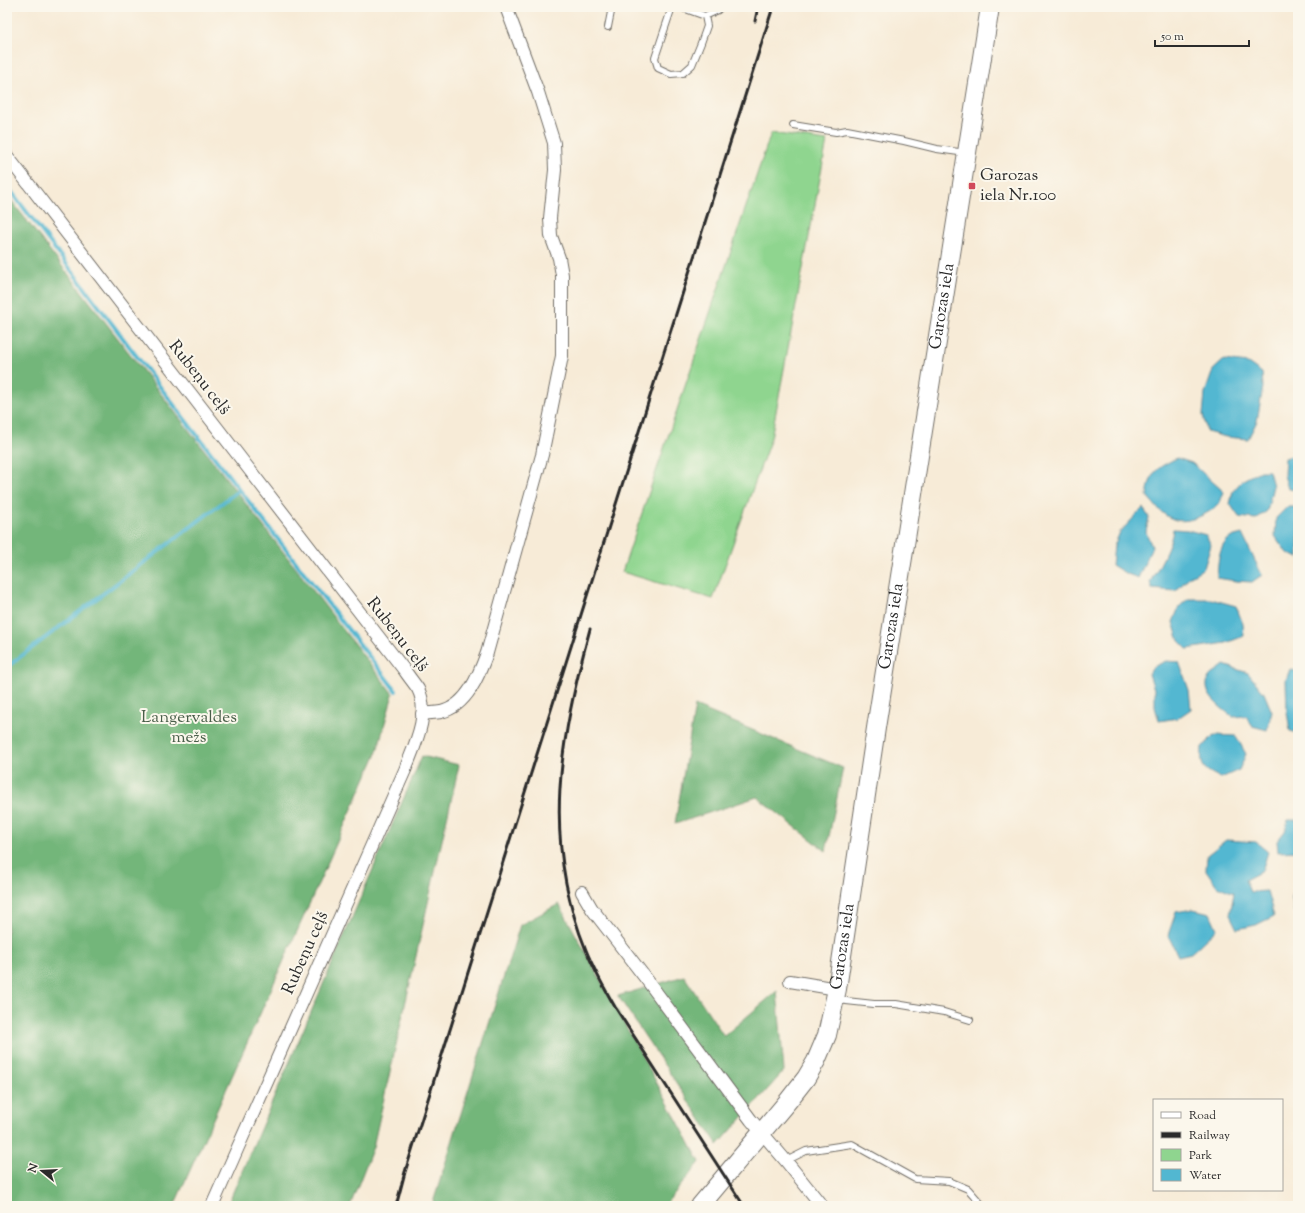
<svg xmlns="http://www.w3.org/2000/svg" width="1305" height="1213" font-family="'Sorts Mill Goudy',serif">
	<style>
		.green { fill: #8fd58f; stroke: #5d805d }
		.forest { fill: #73b67a; stroke: #4f7052 }
		.water { fill: #52b7d1; stroke: #3e717e }
		.lines { fill: none; stroke-linecap: round; stroke-linejoin: round }
		.stream { stroke: #52b7d1; stroke-width: 4 }
		.lane-casing { stroke: #726e67; stroke-width: 8 }
		.street-casing { stroke: #726e67; stroke-width: 14 }
		.secondary-casing { stroke: #726e67; stroke-width: 20 }
		.lane { stroke: #fff; stroke-width: 6 }
		.street { stroke: #fff; stroke-width: 12 }
		.secondary { stroke: #fff; stroke-width: 18 }
		.rail { stroke: #2b2b2b; stroke-width: 3 }
		.poi-dot { fill: #d1495b; stroke: #fbf7ec; stroke-width: 1.5 }
		.labels { text-anchor: middle; dominant-baseline: central; stroke-width: 4; stroke-linejoin: round; paint-order: stroke }
		.poi-label { font-size: 17px; fill: #2b2b2b; stroke: #fbf7ec; text-anchor: start }
		.street-label { font-size: 17px; fill: #2b2b2b; stroke: #fbf7ec }
		.park-label { font-size: 17px; fill: #495e49; stroke: #fbf7ec }
	</style>
	<rect width="100%" height="100%" fill="#fbf7ec"/>
	<filter id="ink" filterUnits="userSpaceOnUse"><feTurbulence type="fractalNoise" baseFrequency=".025" numOctaves="2"/><feDisplacementMap in="SourceGraphic" scale="8" xChannelSelector="R" yChannelSelector="G"/><feConvolveMatrix kernelMatrix="1 2 1 2 8 2 1 2 1" color-interpolation-filters="sRGB"/></filter>
	<filter id="wash" filterUnits="userSpaceOnUse"><feTurbulence type="fractalNoise" baseFrequency=".012" numOctaves="4" result="noise"/><feDisplacementMap in="SourceGraphic" scale="16" xChannelSelector="R" yChannelSelector="G"/><feGaussianBlur stdDeviation="0.9" result="paint"/><feColorMatrix in="noise" values="0 0 0 0 0 0 0 0 0 0 0 0 0 0 0 0 0 1.4 0 .05"/><feComposite in="paint" operator="in"/></filter>
	<g filter="url(#wash)">
		<rect width="100%" height="100%" fill="#f7ebd7"/>
		<path class="green" d="M 771,133 L 827,141 L 771,438 L 713,599 L 622,572 Z"/>
		<g class="forest">
			<path d="M 7,195 L 393,694 L 376,755 L 174,1206 L 7,1206 Z"/>
			<path d="M 695,706 L 843,768 L 826,851 L 757,797 L 675,824 Z"/>
			<path d="M 422,756 L 459,765 L 373,1147 L 350,1206 L 227,1206 Z"/>
			<path d="M 559,904 L 700,1162 L 664,1206 L 432,1206 L 520,925 Z"/>
			<path d="M 684,976 L 724,1036 L 777,991 L 784,1071 L 718,1145 L 618,996 Z"/>
		</g>
		<g class="water">
			<path d="M 1224,360 L 1248,363 L 1262,373 L 1263,387 L 1257,421 L 1248,439 L 1226,437 L 1207,432 L 1203,415 L 1205,393 L 1213,370 Z"/>
			<path d="M 1298,454 L 1298,490 L 1288,489 L 1284,475 L 1285,458 Z"/>
			<path d="M 1177,458 L 1192,463 L 1224,492 C 1222,496 1221,501 1219,504 C 1209,514 1186,525 1173,519 C 1162,515 1155,505 1147,496 C 1151,471 1155,469 1177,458 Z"/>
			<path d="M 1260,471 L 1269,471 L 1273,486 L 1267,511 L 1256,519 L 1239,517 L 1230,504 L 1233,491 L 1243,480 Z"/>
			<path d="M 1287,507 L 1298,507 L 1298,558 L 1286,552 L 1275,536 L 1276,518 Z"/>
			<path d="M 1143,508 L 1149,517 L 1146,532 L 1152,547 L 1138,578 L 1125,573 L 1112,565 L 1114,546 L 1120,532 Z"/>
			<path d="M 1173,529 L 1188,530 L 1206,535 L 1211,545 L 1204,568 L 1189,577 L 1176,591 L 1152,589 L 1150,582 C 1158,569 1172,544 1173,529 Z"/>
			<path d="M 1242,534 L 1262,575 L 1252,582 L 1236,581 L 1217,578 C 1218,565 1218,546 1230,538 C 1233,536 1239,535 1242,534 Z"/>
			<path d="M 1188,599 L 1211,599 L 1236,606 L 1243,624 L 1244,636 L 1226,643 L 1187,649 L 1179,641 L 1173,622 L 1179,607 Z"/>
			<path d="M 1166,661 L 1179,662 L 1189,690 L 1191,709 L 1178,718 L 1159,721 L 1155,707 L 1155,692 L 1149,674 L 1153,667 Z"/>
			<path d="M 1224,665 L 1248,673 L 1264,693 L 1272,712 L 1267,730 L 1252,726 L 1246,716 L 1233,717 C 1222,708 1200,695 1209,677 C 1212,673 1220,669 1224,665 Z"/>
			<path d="M 1290,669 L 1298,672 L 1298,733 L 1290,731 L 1287,712 L 1286,680 Z"/>
			<path d="M 1214,735 L 1236,736 L 1246,754 L 1239,770 L 1221,778 C 1203,769 1200,768 1202,747 Z"/>
			<path d="M 1288,820 L 1298,820 L 1298,851 L 1278,852 L 1277,841 L 1285,831 Z"/>
			<path d="M 1226,840 L 1256,842 L 1268,852 L 1262,871 L 1245,880 L 1250,892 L 1267,891 L 1274,916 L 1256,925 L 1237,929 L 1230,915 L 1234,893 L 1217,886 L 1206,870 L 1207,855 Z"/>
			<path d="M 1295,884 L 1298,884 L 1298,913 L 1294,912 L 1292,898 Z"/>
			<path d="M 1193,909 L 1210,913 L 1217,929 L 1191,953 L 1178,956 L 1168,935 L 1176,912 Z"/>
		</g>
		<g class="lines">
			<g class="stream">
				<path d="M 7,186 L 183,417 L 396,691"/>
				<path d="M 7,667 L 239,490"/>
			</g>
		</g>
	</g>
	<g filter="url(#ink)">
		<g class="lines">
			<g class="lane-casing">
				<g id="lane">
					<path d="M 672,7 L 655,58 L 658,68 L 671,74 L 683,73 L 692,65 L 701,43 L 707,26 L 705,16 L 680,7"/>
					<path d="M 705,16 L 718,10 L 720,7"/>
					<path d="M 608,27 L 612,7"/>
					<path d="M 793,125 L 836,132 L 847,130 L 904,141 L 937,149 L 966,153"/>
					<path d="M 837,1000 L 874,1004 L 896,1004 L 944,1012 L 970,1020"/>
					<path d="M 786,1161 L 806,1151 L 852,1144 L 915,1179 L 949,1181 L 968,1189 L 983,1206"/>
				</g>
			</g>
			<g class="street-casing">
				<g id="street">
					<path d="M 7,156 L 405,671 C 409,677 414,683 418,689 C 431,714 414,746 405,770 L 212,1206"/>
					<path d="M 422,714 C 428,713 435,713 441,712 C 467,706 479,675 487,653 L 542,455 L 562,356 L 562,275 L 559,258 L 551,236 L 550,218 L 555,170 L 554,143 L 538,92 L 506,7"/>
					<path d="M 582,892 L 592,909 L 647,980 L 751,1120 L 786,1161 L 822,1206"/>
					<path d="M 790,981 L 837,989"/>
				</g>
			</g>
			<g class="secondary-casing">
				<g id="secondary">
					<path id="s1" d="M 700,1206 L 788,1101 L 806,1078 L 816,1061 L 827,1035 L 837,989 L 876,728 L 990,7"/>
				</g>
			</g>
			<use href="#lane" class="lane"/>
			<use href="#street" class="street"/>
			<use href="#secondary" class="secondary"/>
			<g class="rail">
				<path d="M 755,21 L 758,7"/>
				<path d="M 590,629 C 560,740 541,840 586,950 C 594,970 604,988 615,1007 L 744,1206"/>
				<path d="M 396,1206 L 405,1172 L 773,7"/>
			</g>
		</g>
	</g>
	<rect class="poi-dot" x="968" y="182" width="8" height="8" rx="2"/>
	<g class="labels">
		<g class="poi-label">
			<text x="980" y="176">Garozas<tspan x="980" dy="20">iela Nr.100</tspan></text>
		</g>
		<g class="street-label">
			<text stroke="none"><textPath href="#s1" startOffset="952">Garozas iela</textPath></text>
			<text transform="translate(199 378) rotate(52)">Rubeņu ceļš</text>
			<text stroke="none"><textPath href="#s1" startOffset="628">Garozas iela</textPath></text>
			<text transform="translate(397 635) rotate(52)">Rubeņu ceļš</text>
			<text stroke="none"><textPath href="#s1" startOffset="304">Garozas iela</textPath></text>
			<text transform="translate(306 953) rotate(-66)">Rubeņu ceļš</text>
		</g>
		<g class="park-label">
			<text x="189" y="718">Langervaldes<tspan x="189" dy="20">mežs</tspan></text>
		</g>
	</g>
	<rect width="1305" height="1213" fill="none" stroke="#fbf7ec" stroke-width="24"/>
	<rect x="1153" y="1099" width="130" height="92" fill="#fbf7ec" stroke="#a8a59f"/>
	<rect x="1161" y="1112" width="20" height="6" fill="#ffffff" stroke="#a8a59f"/>
	<text x="1189" y="1119" font-size="12" fill="#2b2b2b">Road</text>
	<rect x="1161" y="1132" width="20" height="6" fill="#2b2b2b" stroke="#a8a59f"/>
	<text x="1189" y="1139" font-size="12" fill="#2b2b2b">Railway</text>
	<rect x="1161" y="1149" width="20" height="12" fill="#8fd58f" stroke="#a8a59f"/>
	<text x="1189" y="1159" font-size="12" fill="#2b2b2b">Park</text>
	<rect x="1161" y="1169" width="20" height="12" fill="#52b7d1" stroke="#a8a59f"/>
	<text x="1189" y="1179" font-size="12" fill="#2b2b2b">Water</text>
	<g transform="translate(42 1171) rotate(288)" stroke="#fbf7ec" stroke-width="3" paint-order="stroke">
	<path d="M0-3L7 15L0 10L-7 15Z" fill="#2b2b2b"/>
	<text y="-6" font-size="11" font-weight="bold" text-anchor="middle" fill="#2b2b2b">N</text>
	</g>
	<path d="M1155 40v6h94v-6" fill="none" stroke="#2b2b2b" stroke-width="2"/>
	<text x="1161" y="40" font-size="12" fill="#2b2b2b" stroke="#fbf7ec" stroke-width="3" paint-order="stroke">50 m</text>
</svg>
